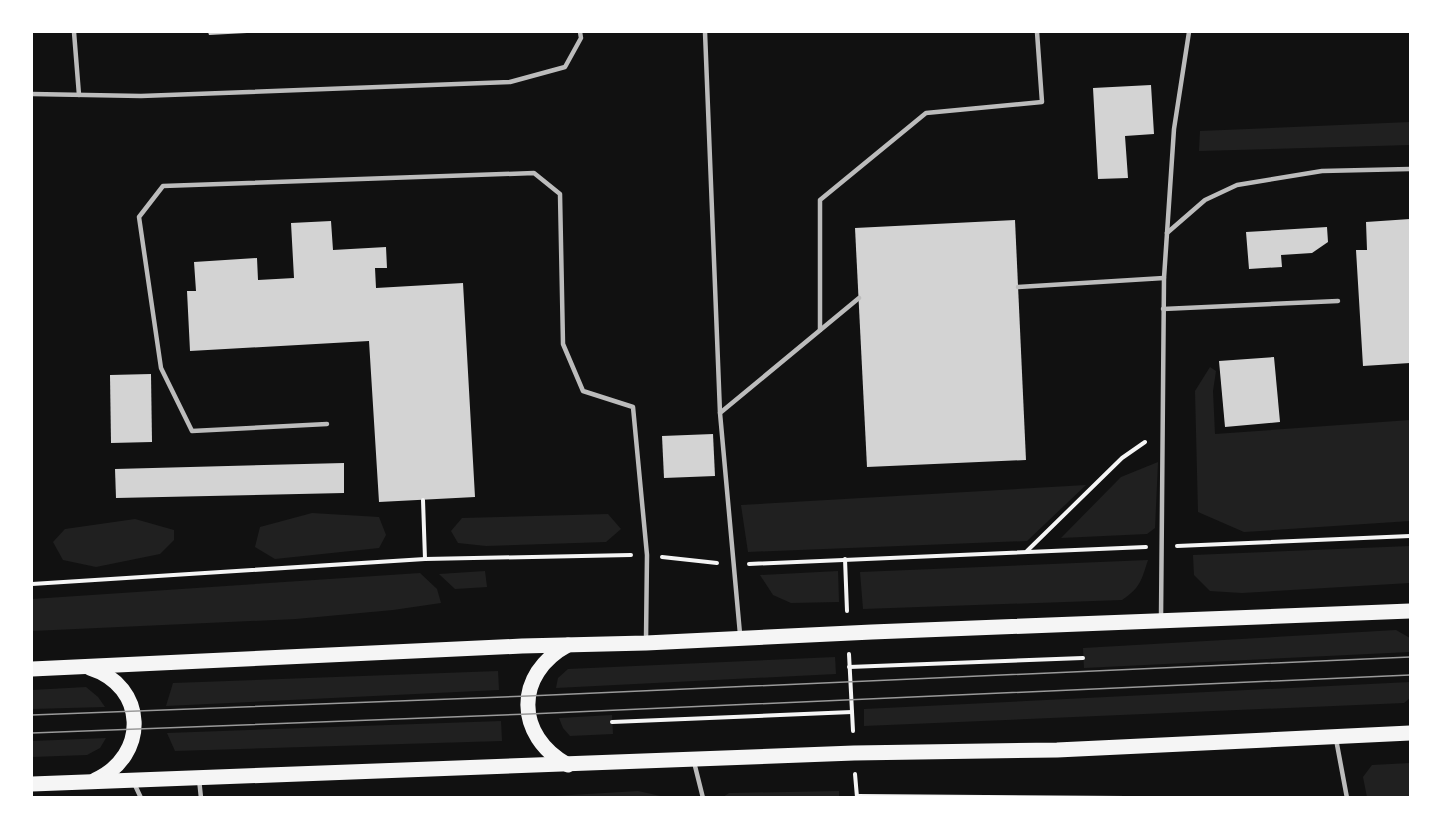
<svg xmlns="http://www.w3.org/2000/svg" width="1442" height="829" font-family="Helvetica,sans-serif">
	<style>
		.green { fill: #202020 }
		.building { fill: #d3d3d3 }
		.lines { fill: none; stroke-linecap: round; stroke-linejoin: round }
		.path { stroke: #f5f5f5; stroke-width: 4 }
		.service { stroke: #bcbcbc; stroke-width: 4.5 }
		.primary { stroke: #f5f5f5; stroke-width: 15 }
		.tram { stroke: #9a9a9a; stroke-width: 1.5 }
	</style>
	<rect width="100%" height="100%" fill="#111"/>
	<g class="green">
		<path d="M 1410,122 L 1410,145 L 1199,151 L 1200,131 Z"/>
		<path d="M 1210,367 L 1216,371 L 1213,391 L 1215,434 L 1410,420 L 1410,521 L 1244,532 L 1198,512 L 1195,391 Z"/>
		<path d="M 1158,462 L 1155,528 L 1147,534 L 1061,538 L 1121,477 Z"/>
		<path d="M 1086,485 L 1027,541 L 748,552 L 741,505 Z"/>
		<path d="M 312,513 L 379,517 L 386,535 L 379,548 L 275,559 L 255,547 L 260,527 Z"/>
		<path d="M 608,514 L 621,529 L 606,542 L 486,546 L 458,543 L 451,531 L 462,518 Z"/>
		<path d="M 135,519 L 174,530 L 174,540 L 160,554 L 96,567 L 63,560 L 53,542 L 65,529 Z"/>
		<path d="M 1410,546 L 1410,583 L 1242,593 L 1210,591 L 1194,575 L 1193,555 Z"/>
		<path d="M 1148,560 C 1141,581 1141,587 1122,600 L 863,609 L 860,572 Z"/>
		<path d="M 485,571 L 487,587 L 455,589 L 439,574 Z"/>
		<path d="M 838,571 L 839,602 L 791,603 L 773,595 L 760,575 Z"/>
		<path d="M 420,573 L 437,589 L 441,603 L 393,610 L 296,619 L 32,631 L 32,599 Z"/>
		<path d="M 1396,630 L 1410,638 L 1410,652 L 1084,668 L 1083,648 Z"/>
		<path d="M 835,657 L 836,674 L 556,688 L 558,678 L 568,669 Z"/>
		<path d="M 498,671 L 499,690 L 166,706 L 173,683 Z"/>
		<path d="M 1410,682 L 1410,698 L 1404,703 L 864,726 L 864,709 Z"/>
		<path d="M 86,687 L 98,697 L 105,707 L 32,709 L 32,690 Z"/>
		<path d="M 612,715 L 613,734 L 570,736 L 563,728 L 559,718 Z"/>
		<path d="M 501,721 L 502,741 L 175,751 L 167,733 Z"/>
		<path d="M 106,738 L 100,748 L 87,755 L 32,757 L 32,741 Z"/>
		<path d="M 1410,763 L 1410,797 L 1367,797 L 1363,777 L 1372,765 Z"/>
		<path d="M 638,791 L 665,797 L 537,797 Z"/>
		<path d="M 839,791 L 839,797 L 723,797 L 729,793 Z"/>
	</g>
	<g class="building">
		<path d="M 208,32 L 247,32 L 247,33 L 209,35 Z"/>
		<path d="M 1151,85 L 1154,134 L 1125,136 L 1128,178 L 1098,179 L 1093,88 Z"/>
		<path d="M 1410,219 L 1410,363 L 1363,366 L 1356,250 L 1367,250 L 1366,222 Z"/>
		<path d="M 1015,220 L 1026,460 L 867,467 L 855,228 Z"/>
		<path d="M 331,221 L 333,250 L 386,247 L 387,268 L 375,268 L 376,288 L 463,283 L 475,497 L 379,502 L 369,341 L 190,351 L 187,291 L 196,291 L 194,262 L 257,258 L 258,280 L 294,278 L 291,223 Z"/>
		<path d="M 1327,227 L 1328,242 L 1312,253 L 1281,255 L 1282,267 L 1249,269 L 1246,232 Z"/>
		<path d="M 1274,357 L 1280,422 L 1225,427 L 1219,361 Z"/>
		<path d="M 151,374 L 152,442 L 111,443 L 110,375 Z"/>
		<path d="M 713,434 L 715,476 L 664,478 L 662,436 Z"/>
		<path d="M 344,463 L 344,493 L 116,498 L 115,469 Z"/>
	</g>
	<g class="lines">
		<g class="path">
			<path d="M 423,500 L 425,559"/>
			<path d="M 1177,546 L 1410,536"/>
			<path d="M 1027,551 L 1122,458 L 1145,442"/>
			<path d="M 662,557 L 717,563"/>
			<path d="M 845,559 L 847,611"/>
			<path d="M 749,564 L 1146,547"/>
			<path d="M 32,584 L 425,559 L 631,555"/>
			<path d="M 849,654 L 853,731"/>
			<path d="M 849,667 L 1083,658"/>
			<path d="M 612,722 L 852,712"/>
			<path d="M 855,774 L 857,797"/>
			<path d="M 857,796 L 1126,798"/>
		</g>
		<g class="service">
			<path d="M 74,32 L 79,95"/>
			<path d="M 705,32 L 720,413"/>
			<path d="M 32,94 L 141,96 L 510,82 L 565,67 L 581,38 L 580,32"/>
			<path d="M 1167,233 L 1205,200 L 1237,185 L 1322,171 L 1410,169"/>
			<path d="M 1018,287 L 1164,278"/>
			<path d="M 1163,309 L 1338,301"/>
			<path d="M 820,330 L 820,200 L 926,113 L 1042,102 L 1037,32"/>
			<path d="M 327,424 L 192,431 L 161,368 L 139,217 L 163,186 L 534,173 L 560,194 L 563,344 L 583,391 L 633,407 L 647,555 L 646,640"/>
			<path d="M 1161,619 L 1164,278 L 1174,129 L 1189,32"/>
			<path d="M 740,634 L 720,413 L 859,298"/>
			<path d="M 1336,739 L 1347,798"/>
			<path d="M 694,762 L 703,798"/>
			<path d="M 199,779 L 201,798"/>
			<path d="M 134,783 L 141,798"/>
		</g>
		<g class="primary">
			<path d="M 568,645 C 514,674 515,736 568,765"/>
			<path d="M 90,668 C 147,686 149,756 95,780"/>
			<path d="M 32,669 L 522,646 L 646,643 L 872,632 L 1410,611"/>
			<path d="M 32,784 L 854,753 L 1057,750 L 1410,733"/>
		</g>
		<g class="tram">
			<path d="M 32,715 L 528,696 L 1410,657"/>
			<path d="M 32,733 L 529,714 L 1410,675"/>
		</g>
	</g>
	<rect width="1442" height="829" fill="none" stroke="#ffffff" stroke-width="66"/>
</svg>
